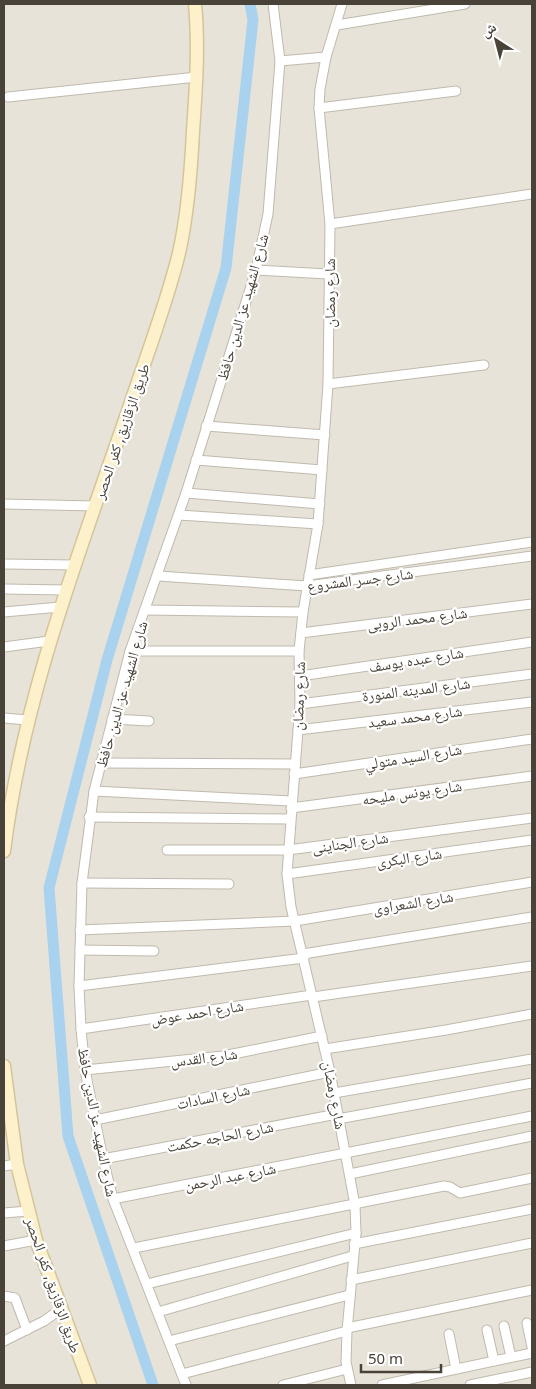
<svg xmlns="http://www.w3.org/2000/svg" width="536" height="1389" font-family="'Noto Sans','Noto Naskh Arabic',sans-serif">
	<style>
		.residential { fill: #e8e3d9 }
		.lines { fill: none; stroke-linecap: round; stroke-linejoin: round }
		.canal { stroke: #a9d2ee; stroke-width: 11 }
		.street-casing { stroke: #c0b9ad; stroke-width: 11 }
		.secondary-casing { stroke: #d3c59b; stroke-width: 15 }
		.street { stroke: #fff; stroke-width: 9 }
		.secondary { stroke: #fdf1cc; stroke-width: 12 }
		.labels { text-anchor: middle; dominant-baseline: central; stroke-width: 4.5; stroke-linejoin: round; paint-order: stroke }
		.street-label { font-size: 15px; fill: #484238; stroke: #fff }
	</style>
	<rect width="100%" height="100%" fill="#f5f1ea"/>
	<rect class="residential" x="4" y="4" width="528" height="1381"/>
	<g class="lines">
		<path class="canal" d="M 153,1385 L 68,1136 L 49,888 L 107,660 L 226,268 L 253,20 L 250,4"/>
		<g class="street-casing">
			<g id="street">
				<path d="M 342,4 L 326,57 L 320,89 L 319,108 L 330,224 L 328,384 L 318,524 L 303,612 L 299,651 L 300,704 L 287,874 L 291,907 L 330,1072 L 355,1205 L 356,1233 L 347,1331 L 346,1362 L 351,1385"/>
				<path d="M 337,25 L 465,4"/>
				<path d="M 280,61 L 326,57"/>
				<path d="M 8,97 L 197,77"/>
				<path d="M 319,108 L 456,91"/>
				<path d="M 330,224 L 532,194"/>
				<path d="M 256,270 L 328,274"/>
				<path d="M 328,384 L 484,365"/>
				<path d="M 206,426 L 325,435"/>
				<path d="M 196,460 L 322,470"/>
				<path d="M 186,493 L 320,504"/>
				<path d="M 4,504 L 95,506"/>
				<path d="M 179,515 L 318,524"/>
				<path d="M 4,564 L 74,565"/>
				<path d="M 309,575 L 532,542"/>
				<path d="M 158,576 L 307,586 L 532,556"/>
				<path d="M 4,589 L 66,590"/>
				<path d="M 145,610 L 303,612"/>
				<path d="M 4,612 L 60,607"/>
				<path d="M 301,633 L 532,604"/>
				<path d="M 4,647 L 49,641"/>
				<path d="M 130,651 L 299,651"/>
				<path d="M 300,676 L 532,642"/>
				<path d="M 300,704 L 532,674"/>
				<path d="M 4,718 L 27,720"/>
				<path d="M 112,719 L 149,721"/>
				<path d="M 298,730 L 532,702"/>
				<path d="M 100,763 L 295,764"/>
				<path d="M 294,774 L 532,739"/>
				<path d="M 94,791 L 291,801"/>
				<path d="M 291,808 L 532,776"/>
				<path d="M 89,817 L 290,819"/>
				<path d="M 167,850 L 288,850 L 532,818"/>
				<path d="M 287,874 L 532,840"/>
				<path d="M 82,883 L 229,884"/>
				<path d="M 80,930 L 295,921 L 532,882"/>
				<path d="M 80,950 L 154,951"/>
				<path d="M 303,954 L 532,917"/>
				<path d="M 79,986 L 304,958"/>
				<path d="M 313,997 L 532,966"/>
				<path d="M 81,1029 L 312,995"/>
				<path d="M 325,1049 L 446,1030 L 532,1014"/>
				<path d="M 85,1070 L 223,1056 L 322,1036"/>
				<path d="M 334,1093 L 532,1059"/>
				<path d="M 338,1119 L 532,1083"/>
				<path d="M 95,1120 L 330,1072"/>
				<path d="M 103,1159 L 337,1114"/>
				<path d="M 4,1166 L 17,1164"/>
				<path d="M 350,1174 L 532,1136"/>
				<path d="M 113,1199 L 532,1116"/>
				<path d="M 4,1213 L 28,1211"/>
				<path d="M 354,1244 L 532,1209"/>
				<path d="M 4,1246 L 36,1240"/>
				<path d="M 134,1248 L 444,1186 L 450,1187 L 460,1193 L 532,1178"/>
				<path d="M 351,1280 L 532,1243"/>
				<path d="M 147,1284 L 356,1233"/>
				<path d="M 4,1296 L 15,1298 L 27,1330"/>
				<path d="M 158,1312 L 352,1256"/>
				<path d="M 527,1323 L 532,1347"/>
				<path d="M 504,1326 L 511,1357"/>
				<path d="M 347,1328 L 532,1290"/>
				<path d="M 487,1330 L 494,1361"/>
				<path d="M 449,1334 L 456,1369"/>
				<path d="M 4,1341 L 44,1321 L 61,1309"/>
				<path d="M 169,1341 L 349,1295"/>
				<path d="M 182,1374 L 347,1331"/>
				<path d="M 186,1385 L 113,1199 L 103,1159 L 85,1070 L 81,1029 L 79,986 L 82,883 L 94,791 L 130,651 L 186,493 L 256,270 L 268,214 L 280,61 L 273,4"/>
				<path d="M 283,1385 L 347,1369"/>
				<path d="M 382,1385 L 532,1353"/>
				<path d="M 470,1385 L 532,1372"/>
			</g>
		</g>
		<g class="secondary-casing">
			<g id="secondary">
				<path d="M 4,851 C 23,697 79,554 129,408 C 146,357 166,306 179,253 C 188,213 191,172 193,131 C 196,88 199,47 195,4"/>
				<path d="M 4,1066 L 17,1164 L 36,1240 L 90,1385"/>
			</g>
		</g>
		<use href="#street" class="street"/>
		<use href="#secondary" class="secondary"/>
	</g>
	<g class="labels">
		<g class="street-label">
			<text transform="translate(329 293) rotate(-90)">شارع رمضان</text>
			<text transform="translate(242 307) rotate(-74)">شارع الشهيد عز الدين حافظ</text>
			<text transform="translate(121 431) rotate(-71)">طريق الزقازيق, كفر الحصر</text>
			<text transform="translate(360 579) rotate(-7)">شارع جسر المشروع</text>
			<text transform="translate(417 618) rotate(-7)">شارع محمد الروبى</text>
			<text transform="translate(416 659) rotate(-9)">شارع عبده يوسف</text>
			<text transform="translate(416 689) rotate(-7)">شارع المدينه المنورة</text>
			<text transform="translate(121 694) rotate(-74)">شارع الشهيد عز الدين حافظ</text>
			<text transform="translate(298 696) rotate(-88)">شارع رمضان</text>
			<text transform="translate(415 716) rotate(-7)">شارع محمد سعيد</text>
			<text transform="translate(413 756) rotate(-9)">شارع السيد متولي</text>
			<text transform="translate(412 792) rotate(-8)">شارع يونس مليحه</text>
			<text transform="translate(350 842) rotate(-8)">شارع الجناينى</text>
			<text transform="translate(409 857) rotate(-8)">شارع البكرى</text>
			<text transform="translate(413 902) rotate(-9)">شارع الشعراوى</text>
			<text transform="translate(197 1012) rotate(-9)">شارع احمد عوض</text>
			<text transform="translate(204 1057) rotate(-7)">شارع القدس</text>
			<text transform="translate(335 1095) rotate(79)">شارع رمضان</text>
			<text transform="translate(213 1096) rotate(-12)">شارع السادات</text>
			<text transform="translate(98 1122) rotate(79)">شارع الشهيد عز الدين حافظ</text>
			<text transform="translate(220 1136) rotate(-11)">شارع الحاجه حكمت</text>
			<text transform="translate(230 1176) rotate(-11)">شارع عبد الرحمن</text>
			<text transform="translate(54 1285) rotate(71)">طريق الزقازيق, كفر الحصر</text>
		</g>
	</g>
	<rect width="536" height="1389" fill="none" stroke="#484238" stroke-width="10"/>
	<g transform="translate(496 40) rotate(324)" stroke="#ffffff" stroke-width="4" paint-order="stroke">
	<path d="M0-4L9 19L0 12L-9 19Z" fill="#484238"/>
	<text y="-8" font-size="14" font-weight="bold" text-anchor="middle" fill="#484238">ش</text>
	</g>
	<path d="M361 1364v8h80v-8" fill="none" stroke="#484238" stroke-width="2.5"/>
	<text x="368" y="1364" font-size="15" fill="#484238" stroke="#ffffff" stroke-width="4" paint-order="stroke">50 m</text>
</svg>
